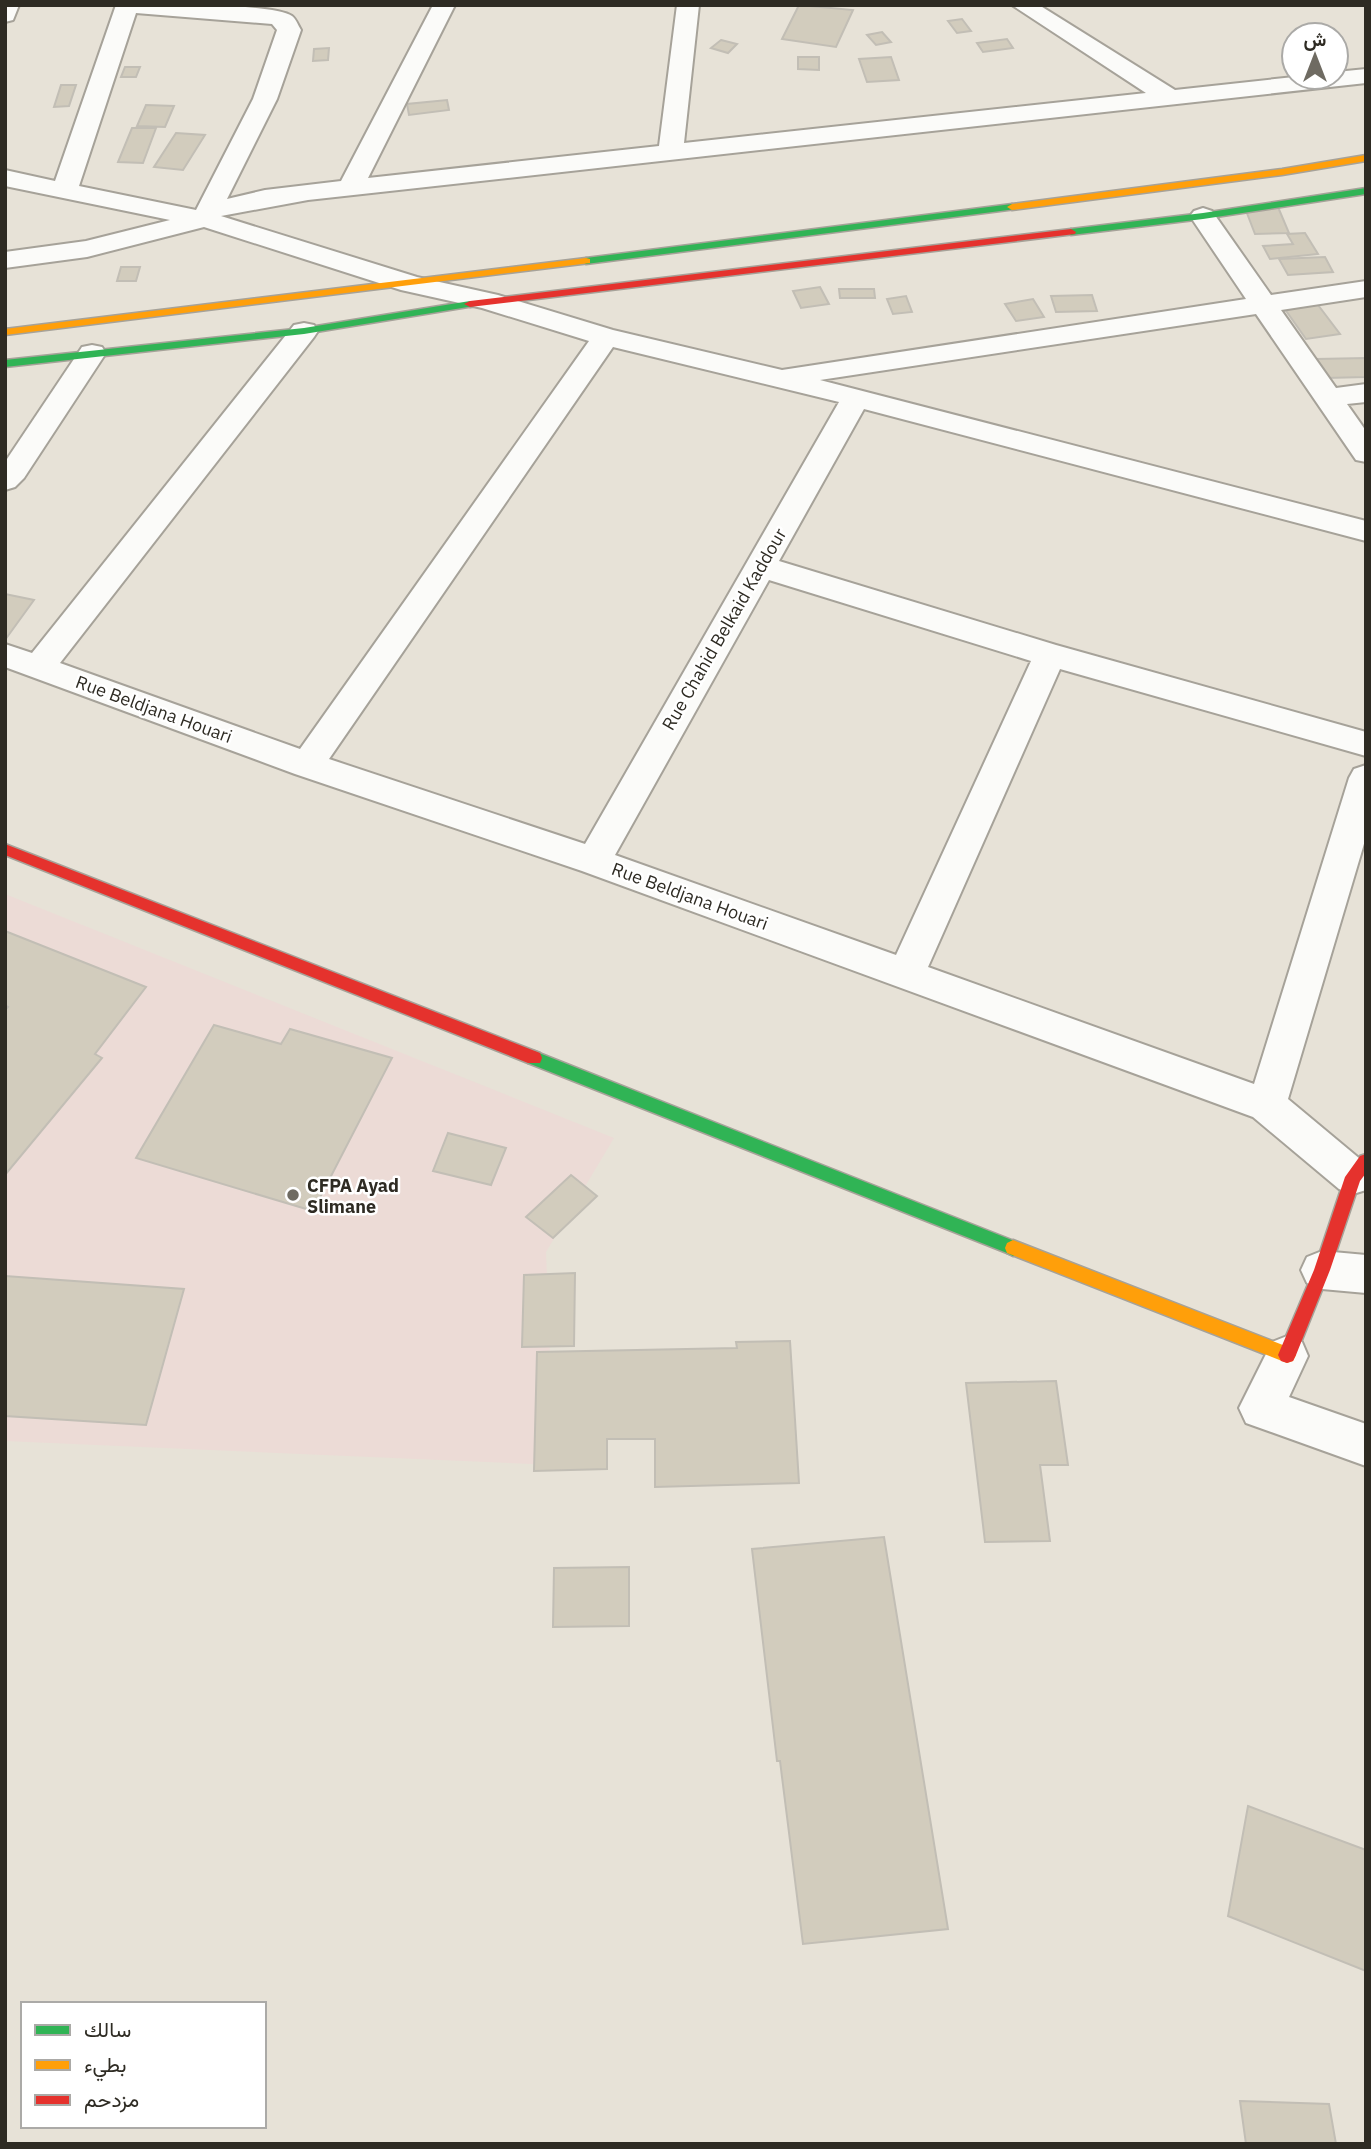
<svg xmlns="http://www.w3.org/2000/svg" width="1371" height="2149" font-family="'IBM Plex Sans',Vazirmatn,sans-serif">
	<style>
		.education { fill: #ecdbd6 }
		.building { fill: #d2ccbd; stroke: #c2beb5; stroke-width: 2 }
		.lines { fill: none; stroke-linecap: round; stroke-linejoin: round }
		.street-casing { stroke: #a6a299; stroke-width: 4 }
		.fast-casing { stroke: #a6a299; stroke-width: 3 }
		.slow-casing { stroke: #a6a299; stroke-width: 3 }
		.jam-casing { stroke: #a6a299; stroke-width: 3 }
		.street { fill: #fbfbf9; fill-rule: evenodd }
		.fast { fill: #30b455; fill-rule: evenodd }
		.slow { fill: #ff9f0a; fill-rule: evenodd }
		.jam { fill: #e5322d; fill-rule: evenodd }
		.poi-dot { fill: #6f6b62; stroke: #fff; stroke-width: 2.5 }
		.labels { text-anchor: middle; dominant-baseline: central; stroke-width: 5; stroke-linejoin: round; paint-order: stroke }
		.street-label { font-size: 18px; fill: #2e2b23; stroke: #fff }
		.poi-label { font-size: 18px; font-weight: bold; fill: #2e2b23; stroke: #fff; text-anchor: start }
	</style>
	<rect width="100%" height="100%" fill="#e7e2d7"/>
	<path class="education" d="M 5,894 L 614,1138 L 546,1252 L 554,1465 L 5,1441 Z"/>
	<g class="building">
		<path d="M 799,5 L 853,10 L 836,47 L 782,39 Z"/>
		<path d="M 962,19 L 971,31 L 957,33 L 948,21 Z"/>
		<path d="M 882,32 L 891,42 L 876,45 L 867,35 Z"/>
		<path d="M 1007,39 L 1013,48 L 983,52 L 977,43 Z"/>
		<path d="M 721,40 L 737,44 L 728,53 L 711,48 Z"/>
		<path d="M 329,48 L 328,60 L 313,61 L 314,49 Z"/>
		<path d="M 798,57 L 819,57 L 819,70 L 798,69 Z"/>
		<path d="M 891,57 L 899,80 L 867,82 L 859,59 Z"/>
		<path d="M 125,67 L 140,67 L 136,77 L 121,77 Z"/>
		<path d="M 61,85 L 76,85 L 69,106 L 54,107 Z"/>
		<path d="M 447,100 L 449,110 L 409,115 L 407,104 Z"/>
		<path d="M 146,105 L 174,106 L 165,127 L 137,126 Z"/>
		<path d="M 132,128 L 156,128 L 143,163 L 118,162 Z"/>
		<path d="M 176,133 L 205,135 L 183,170 L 154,167 Z"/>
		<path d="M 1278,207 L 1289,233 L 1255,234 L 1245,208 Z"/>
		<path d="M 1305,233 L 1318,254 L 1270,259 L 1263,246 L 1293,244 L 1287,234 Z"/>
		<path d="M 1325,257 L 1333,272 L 1288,275 L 1279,259 Z"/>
		<path d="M 121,267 L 140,267 L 136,281 L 117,281 Z"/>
		<path d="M 820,287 L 829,304 L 801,308 L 793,291 Z"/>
		<path d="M 839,289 L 874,289 L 875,298 L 840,298 Z"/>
		<path d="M 1092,295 L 1097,311 L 1056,312 L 1051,296 Z"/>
		<path d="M 906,296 L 912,312 L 893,314 L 887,299 Z"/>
		<path d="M 1033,299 L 1044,317 L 1016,321 L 1005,304 Z"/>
		<path d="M 1315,301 L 1340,334 L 1306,339 L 1282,305 Z"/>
		<path d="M 1366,358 L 1366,377 L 1325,378 L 1317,359 Z"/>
		<path d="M 5,594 L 34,600 L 5,640 Z"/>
		<path d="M 5,931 L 146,987 L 95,1054 L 102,1058 L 5,1175 L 5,1010 L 8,1007 L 5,1005 Z"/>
		<path d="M 214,1025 L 281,1044 L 290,1029 L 392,1058 L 313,1211 L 136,1158 Z"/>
		<path d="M 448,1133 L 506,1148 L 491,1185 L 433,1171 Z"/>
		<path d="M 571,1175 L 597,1196 L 553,1238 L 526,1217 Z"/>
		<path d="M 575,1273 L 574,1346 L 522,1347 L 524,1275 Z"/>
		<path d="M 5,1276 L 184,1289 L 146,1425 L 5,1416 Z"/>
		<path d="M 790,1341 L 799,1483 L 655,1487 L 655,1439 L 607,1439 L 607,1469 L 534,1471 L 537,1352 L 737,1348 L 736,1342 Z"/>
		<path d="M 1056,1381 L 1068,1465 L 1040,1465 L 1050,1541 L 985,1542 L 966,1383 Z"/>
		<path d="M 884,1537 L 948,1929 L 803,1944 L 780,1761 L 777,1761 L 752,1549 Z"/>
		<path d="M 629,1567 L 629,1626 L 553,1627 L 554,1568 Z"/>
		<path d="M 1248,1806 L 1366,1850 L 1366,1971 L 1228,1916 Z"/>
		<path d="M 1240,2101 L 1329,2104 L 1336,2144 L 1246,2144 Z"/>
	</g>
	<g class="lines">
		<g class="street-casing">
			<g id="street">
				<path d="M 5,5 L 19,5 L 13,20 L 5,22 Z"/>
				<path d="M 116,5 C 147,5 270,2 292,16 C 296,19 298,25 301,30 L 277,99 L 227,199 L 265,190 L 341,181 L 433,5 L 455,5 L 368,178 L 659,146 L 677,5 L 699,5 L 684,143 L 1146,93 L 1012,5 L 1039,5 L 1175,90 L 1294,77 L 1336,77 L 1336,72 L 1366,69 L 1366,83 L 308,200 L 221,216 L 417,277 L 498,295 L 613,330 L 782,370 L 1246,299 L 1190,216 L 1194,211 L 1203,208 L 1212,211 L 1271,295 L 1366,281 L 1366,297 L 1281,310 L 1336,388 L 1366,384 L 1366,402 L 1347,404 L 1366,431 L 1366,462 L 1356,460 L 1256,314 L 820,380 L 1366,521 L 1366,541 L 864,409 L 779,561 L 1056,645 L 1366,732 L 1366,756 L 1060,669 L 928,967 L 1254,1084 L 1349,778 L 1354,769 L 1366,765 L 1366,837 L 1288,1099 L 1366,1164 L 1366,1190 L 1353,1194 L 1339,1189 L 1253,1117 L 582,871 L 295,774 L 5,667 L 5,644 L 32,653 L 294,325 L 304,323 L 314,325 L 318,331 L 314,337 L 60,663 L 300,749 L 589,341 L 482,308 L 401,290 L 204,227 L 87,257 L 5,268 L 5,252 L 86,241 L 170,220 L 5,186 L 5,170 L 55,181 ZM 136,13 L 272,24 L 277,30 L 253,99 L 196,210 L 79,186 ZM 613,347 L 839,402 L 585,844 L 329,759 ZM 769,580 L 1031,661 L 896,955 L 615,855 Z"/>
				<path d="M 92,345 L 102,347 L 106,353 L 24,478 L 15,487 L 5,490 L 5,462 L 82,347 Z"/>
				<path d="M 1322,1251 L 1366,1255 L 1366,1293 L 1322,1289 L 1307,1283 L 1301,1270 L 1307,1257 Z"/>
				<path d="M 1287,1336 L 1302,1342 L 1308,1356 L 1289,1397 L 1366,1424 L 1366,1466 L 1246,1423 L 1239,1408 L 1272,1342 Z"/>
			</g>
		</g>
		<g class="fast-casing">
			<g id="fast">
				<path d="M 1366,188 L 1366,194 L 1203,219 L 1071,235 L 1066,232 L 1071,229 L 1203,213 Z"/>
				<path d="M 1012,204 L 1017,207 L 1016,209 L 586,264 L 581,261 L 586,258 Z"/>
				<path d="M 470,301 L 474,302 L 474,306 L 304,334 L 5,367 L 5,360 L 304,328 Z"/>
				<path d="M 534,1051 L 1019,1243 L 1021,1248 L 1019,1253 L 1013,1256 L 1007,1253 L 528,1063 L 526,1058 L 528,1053 Z"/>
			</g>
		</g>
		<g class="slow-casing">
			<g id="slow">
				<path d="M 1366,155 L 1366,161 L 1282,175 L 1012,210 L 1007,207 L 1012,204 L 1282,169 Z"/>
				<path d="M 586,258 L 590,259 L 590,263 L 5,335 L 5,329 Z"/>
				<path d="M 1013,1240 L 1293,1349 L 1296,1355 L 1293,1361 L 1287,1363 L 1007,1253 L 1005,1248 L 1007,1243 Z"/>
			</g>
		</g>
		<g class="jam-casing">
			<g id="jam">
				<path d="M 1071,229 L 1076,232 L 1075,234 L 470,307 L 464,304 L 470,301 Z"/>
				<path d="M 5,844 L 540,1053 L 542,1058 L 540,1063 L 528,1063 L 5,855 Z"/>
				<path d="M 1366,1154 L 1366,1173 L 1360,1181 L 1330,1270 L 1296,1355 L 1293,1361 L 1287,1363 L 1281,1361 L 1278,1355 L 1314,1270 L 1345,1177 L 1360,1156 Z"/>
			</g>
		</g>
		<use href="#street" class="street"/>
		<use href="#fast" class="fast"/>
		<use href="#slow" class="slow"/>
		<use href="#jam" class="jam"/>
	</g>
	<circle class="poi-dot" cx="293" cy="1195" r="7"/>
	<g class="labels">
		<g class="street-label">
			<text transform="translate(724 629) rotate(-60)">Rue Chahid Belkaid Kaddour</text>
			<text transform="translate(154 709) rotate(20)">Rue Beldjana Houari</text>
			<text transform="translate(690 896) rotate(20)">Rue Beldjana Houari</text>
		</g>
		<g class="poi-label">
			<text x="307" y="1185">CFPA Ayad<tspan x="307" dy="21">Slimane</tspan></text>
		</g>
	</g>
	<rect width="1371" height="2149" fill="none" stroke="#2e2b23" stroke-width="14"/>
	<rect x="21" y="2002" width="245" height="126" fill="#ffffff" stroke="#abaaa7" stroke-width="2"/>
	<rect x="35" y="2025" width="35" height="10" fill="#30b455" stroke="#abaaa7" stroke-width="2"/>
	<text x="84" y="2037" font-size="21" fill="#2e2b23">سالك</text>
	<rect x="35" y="2060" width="35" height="10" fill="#ff9f0a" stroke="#abaaa7" stroke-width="2"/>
	<text x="84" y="2072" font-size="21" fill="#2e2b23">بطيء</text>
	<rect x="35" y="2095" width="35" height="10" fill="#e5322d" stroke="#abaaa7" stroke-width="2"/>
	<text x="84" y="2107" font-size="21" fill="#2e2b23">مزدحم</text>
	<g transform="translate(1315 56)"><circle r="33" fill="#ffffff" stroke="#abaaa7" stroke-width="2"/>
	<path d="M0-5L12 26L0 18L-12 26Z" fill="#6f6b62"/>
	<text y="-10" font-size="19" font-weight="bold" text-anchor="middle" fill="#2e2b23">ش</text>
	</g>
</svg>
